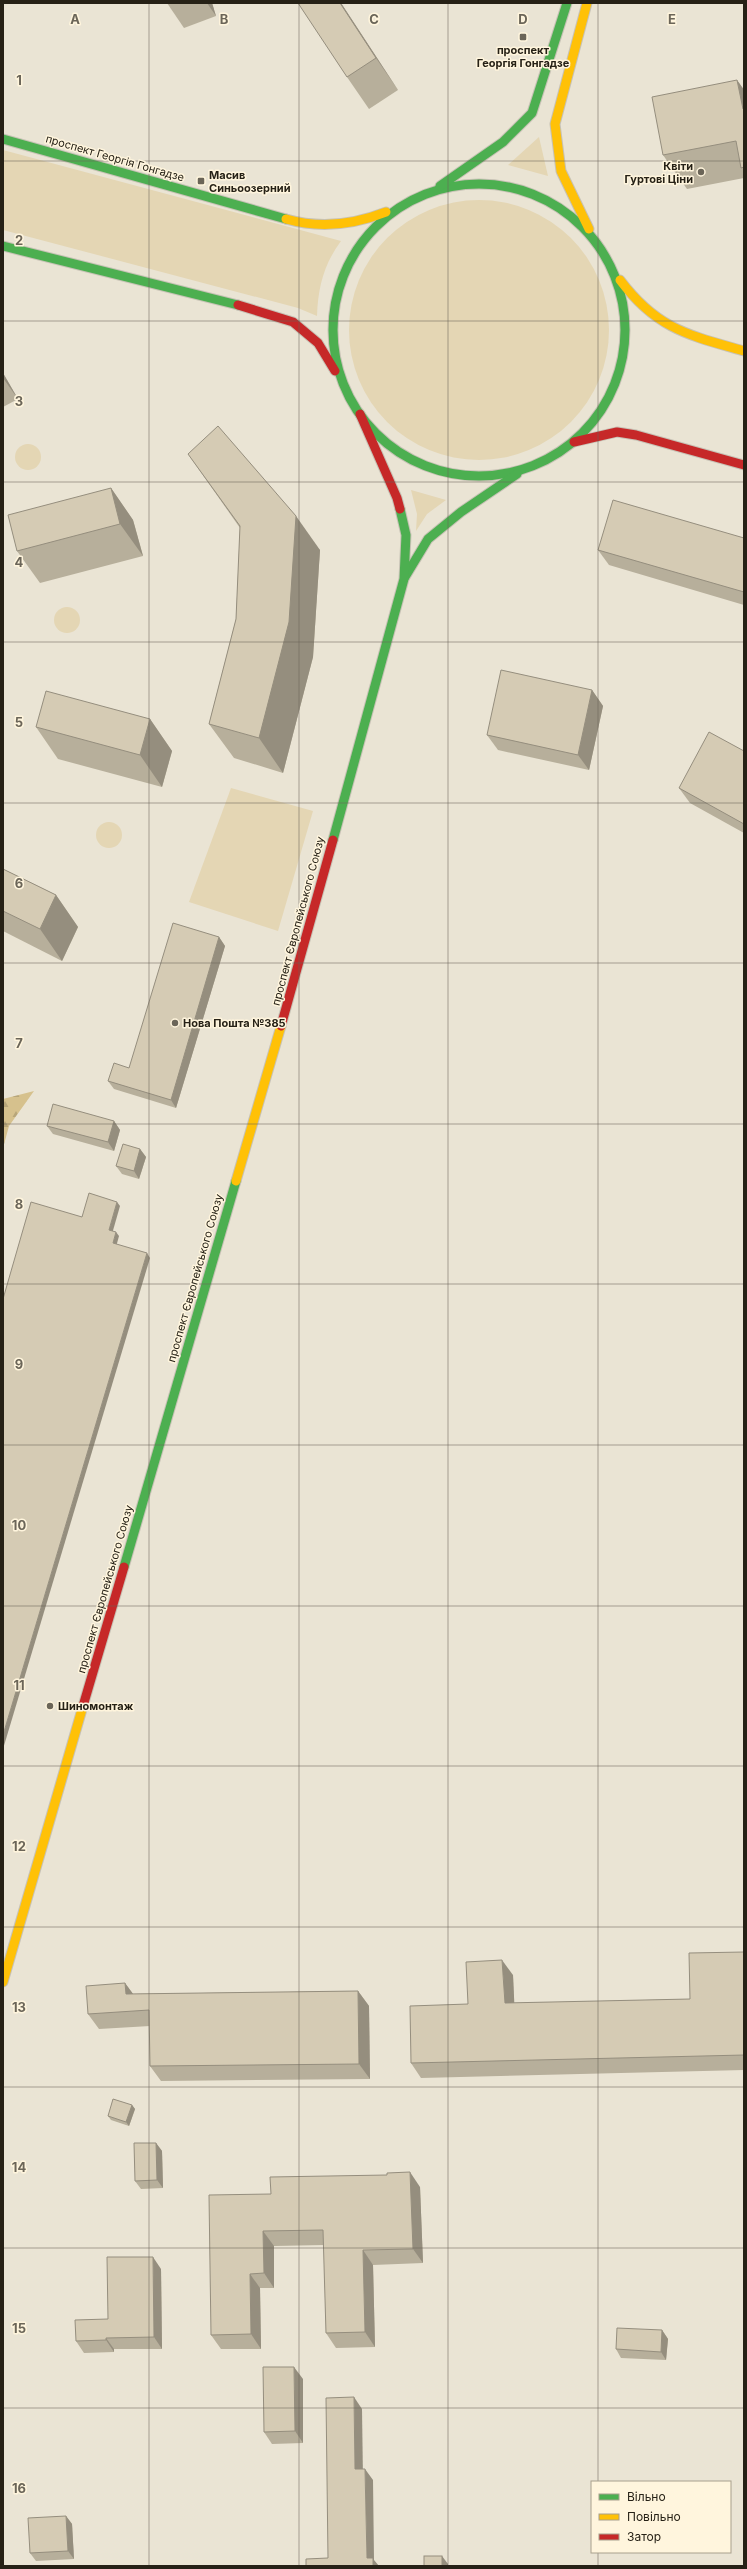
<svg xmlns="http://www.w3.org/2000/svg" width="747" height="2569" font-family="Inter,sans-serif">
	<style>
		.grass { fill: #e4d6b4 }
		.forest { fill: url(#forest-firs) }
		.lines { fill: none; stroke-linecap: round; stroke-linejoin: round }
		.fast-casing { stroke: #c7c2b5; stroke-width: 11 }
		.slow-casing { stroke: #c7c2b5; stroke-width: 11 }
		.jam-casing { stroke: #c7c2b5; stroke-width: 11 }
		.fast { stroke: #4caf50; stroke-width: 9 }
		.slow { stroke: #ffc107; stroke-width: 9 }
		.jam { stroke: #c62828; stroke-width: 9 }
		.wall { fill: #b7af9b }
		.shaded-wall { fill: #958e7e }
		.building { fill: #d5cbb4; stroke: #958e7e }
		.grid { fill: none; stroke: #6b6558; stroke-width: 1; stroke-opacity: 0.55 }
		.poi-dot { fill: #6b6558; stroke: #fff5dd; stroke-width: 1.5 }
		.labels { text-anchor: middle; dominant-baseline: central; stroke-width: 3; stroke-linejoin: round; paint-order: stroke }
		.poi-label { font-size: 11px; font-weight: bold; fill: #262116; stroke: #fff5dd; text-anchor: start }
		.street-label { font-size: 11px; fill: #262116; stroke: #fff5dd }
		.grid-label { font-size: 13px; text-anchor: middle; font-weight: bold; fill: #6b6558; stroke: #fff5dd; stroke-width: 3; stroke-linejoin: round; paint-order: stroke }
	</style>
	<defs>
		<pattern id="forest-firs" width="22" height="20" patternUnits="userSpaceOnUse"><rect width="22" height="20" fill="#d6c18d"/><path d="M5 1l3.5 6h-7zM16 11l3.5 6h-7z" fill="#b8a679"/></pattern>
	</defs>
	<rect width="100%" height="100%" fill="#eae4d4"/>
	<g class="grass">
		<path d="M 539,137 L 548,176 L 508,165 Z"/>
		<path d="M 3,150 L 341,241 C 324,264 318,287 317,316 L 298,308 L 3,230 Z"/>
		<circle cx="479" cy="330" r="130"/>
		<circle cx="28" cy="457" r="13"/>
		<path d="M 411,490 L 446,500 L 427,514 L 416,531 L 417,514 Z"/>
		<circle cx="67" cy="620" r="13"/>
		<path d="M 231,788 L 313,811 L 278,931 L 189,902 Z"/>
		<circle cx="109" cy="835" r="13"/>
	</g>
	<path class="forest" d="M 34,1091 L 9,1126 L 3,1148 L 3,1099 Z"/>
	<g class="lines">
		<g class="fast-casing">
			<g id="fast">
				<path d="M 3,139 L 286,219"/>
				<circle cx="479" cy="330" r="146"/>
				<path d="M 440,186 L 503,142 L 532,113 L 567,3"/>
				<path d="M 3,246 L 238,305"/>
				<path d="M 405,577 L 428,539 L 461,512 L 517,474"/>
				<path d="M 333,840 L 404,579 L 406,535 L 400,509"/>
				<path d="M 124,1567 L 236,1181"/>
			</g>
		</g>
		<g class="slow-casing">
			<g id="slow">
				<path d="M 587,3 L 555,124 L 561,171 L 589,229"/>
				<path d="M 286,219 C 321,229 353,225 386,212"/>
				<path d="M 620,280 C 657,329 688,335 744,351"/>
				<path d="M 236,1181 L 281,1026"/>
				<path d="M 3,1982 L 83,1706"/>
			</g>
		</g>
		<g class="jam-casing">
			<g id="jam">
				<path d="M 238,305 L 293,322 L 318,343 L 335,371"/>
				<path d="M 360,414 L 397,498 L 400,509"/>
				<path d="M 574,442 L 617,432 L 636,435 L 744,465"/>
				<path d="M 281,1026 L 333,840"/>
				<path d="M 83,1706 L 124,1567"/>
			</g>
		</g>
		<use href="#fast" class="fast"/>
		<use href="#slow" class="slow"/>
		<use href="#jam" class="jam"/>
	</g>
	<g class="wall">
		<path d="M 167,3 L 212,3 L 216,16 L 184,28 Z"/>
		<path d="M 341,3 L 398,90 L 369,109 L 347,77 Z"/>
		<path d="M 737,80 L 744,90 L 744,178 L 687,189 L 663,155 Z"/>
		<path d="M 3,373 L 18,399 L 3,407 Z"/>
		<path d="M 188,454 L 320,550 L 313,657 L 283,773 L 234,758 L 209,724 L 236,619 L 240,528 Z"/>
		<path d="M 111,488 L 133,520 L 143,556 L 40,583 L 17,551 Z"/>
		<path d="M 744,538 L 744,605 L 609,565 L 598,550 Z"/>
		<path d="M 592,690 L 603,706 L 589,770 L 498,750 L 487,735 Z"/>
		<path d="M 150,719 L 172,751 L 162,787 L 58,759 L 36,727 Z"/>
		<path d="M 744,751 L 744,833 L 690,803 L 679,788 Z"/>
		<path d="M 3,869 L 56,895 L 78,927 L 62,961 L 3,931 Z"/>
		<path d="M 219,937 L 225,946 L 176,1108 L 114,1089 L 108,1081 L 129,1068 Z"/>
		<path d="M 114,1121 L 120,1130 L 114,1151 L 53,1134 L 47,1126 Z"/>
		<path d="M 140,1149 L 146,1157 L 139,1179 L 122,1174 L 116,1166 Z"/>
		<path d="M 744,1952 L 744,2070 L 421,2078 L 411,2063 L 468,2004 L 513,1975 L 514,2003 L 690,1999 Z"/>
		<path d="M 125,1983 L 133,1994 L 358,1991 L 369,2006 L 370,2079 L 161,2081 L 150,2066 L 150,2026 L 99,2029 L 88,2014 Z"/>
		<path d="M 132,2105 L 135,2109 L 129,2126 L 111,2120 L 108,2116 Z"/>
		<path d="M 156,2143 L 162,2151 L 163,2188 L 141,2189 L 135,2181 Z"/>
		<path d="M 420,2187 L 423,2263 L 373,2265 L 375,2347 L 336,2348 L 326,2333 L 324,2245 L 274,2246 L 274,2288 L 260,2288 L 261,2349 L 221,2349 L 211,2335 L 271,2194 Z"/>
		<path d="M 161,2269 L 162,2349 L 114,2349 L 114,2352 L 84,2353 L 76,2341 L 108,2319 Z"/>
		<path d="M 662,2330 L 668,2339 L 666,2360 L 621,2358 L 616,2349 Z"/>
		<path d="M 303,2379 L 303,2443 L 272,2444 L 264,2432 Z"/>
		<path d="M 66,2516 L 72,2524 L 74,2559 L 36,2561 L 30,2553 Z"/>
	</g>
	<g class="shaded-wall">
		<path d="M 207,3 L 212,3 L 216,16 Z"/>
		<path d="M 340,3 L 341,3 L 398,90 L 376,58 Z"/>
		<path d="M 737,80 L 744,90 L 744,111 L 743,109 Z"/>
		<path d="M 3,373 L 18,399 L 3,378 Z"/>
		<path d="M 111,488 L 133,520 L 143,556 L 120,524 Z"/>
		<path d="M 296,516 L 320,550 L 313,657 L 283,773 L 259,738 Z"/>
		<path d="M 592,690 L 603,706 L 589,770 L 578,755 Z"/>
		<path d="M 150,719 L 172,751 L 162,787 L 140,755 Z"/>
		<path d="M 56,895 L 78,927 L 62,961 L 40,929 Z"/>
		<path d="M 219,937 L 225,946 L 176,1108 L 171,1100 Z"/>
		<path d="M 114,1121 L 120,1130 L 114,1151 L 108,1142 Z"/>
		<path d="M 140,1149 L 146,1157 L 139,1179 L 134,1171 Z"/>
		<path d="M 117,1202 L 120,1206 L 112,1234 L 109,1230 Z"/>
		<path d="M 116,1232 L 119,1236 L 116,1247 L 113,1243 Z"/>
		<path d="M 147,1253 L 150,1258 L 3,1749 L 3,1735 Z"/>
		<path d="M 502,1960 L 513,1975 L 515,2018 L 505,2003 Z"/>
		<path d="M 125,1983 L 136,1998 L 126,1994 Z"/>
		<path d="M 358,1991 L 369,2006 L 370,2079 L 359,2064 Z"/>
		<path d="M 132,2105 L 135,2109 L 129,2126 L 126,2122 Z"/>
		<path d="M 156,2143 L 162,2151 L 163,2188 L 157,2180 Z"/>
		<path d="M 410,2172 L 420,2187 L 423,2263 L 413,2249 Z"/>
		<path d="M 263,2231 L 274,2246 L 274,2288 L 264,2273 Z"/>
		<path d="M 363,2250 L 373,2265 L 375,2347 L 365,2332 Z"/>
		<path d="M 153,2257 L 161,2269 L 162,2349 L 154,2337 Z"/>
		<path d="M 250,2274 L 260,2288 L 261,2349 L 251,2334 Z"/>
		<path d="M 662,2330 L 668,2339 L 666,2360 L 661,2352 Z"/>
		<path d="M 106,2338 L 114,2349 L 114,2352 L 106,2340 Z"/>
		<path d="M 294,2367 L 303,2379 L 303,2443 L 295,2431 Z"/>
		<path d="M 354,2397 L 362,2409 L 363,2480 L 355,2469 Z"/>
		<path d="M 365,2469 L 373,2480 L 374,2560 L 379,2566 L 373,2566 L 367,2558 Z"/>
		<path d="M 66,2516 L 72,2524 L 74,2559 L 68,2551 Z"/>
		<path d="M 442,2556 L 448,2564 L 448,2566 L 442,2566 Z"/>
	</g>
	<g class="building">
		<path d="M 298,3 L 340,3 L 376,58 L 347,77 Z"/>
		<path d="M 737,80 L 743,109 L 744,109 L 744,167 L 741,168 L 736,141 L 663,155 L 652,97 Z"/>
		<path d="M 218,426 L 296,516 L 289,622 L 259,738 L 209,724 L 236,619 L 240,526 L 188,454 Z"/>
		<path d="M 111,488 L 120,524 L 17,551 L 8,515 Z"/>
		<path d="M 613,500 L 744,538 L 744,592 L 598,550 Z"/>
		<path d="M 501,670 L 592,690 L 578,755 L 487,735 Z"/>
		<path d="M 46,691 L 150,719 L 140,755 L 36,727 Z"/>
		<path d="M 709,732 L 744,751 L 744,824 L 679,788 Z"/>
		<path d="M 3,869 L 56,895 L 40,929 L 3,911 Z"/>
		<path d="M 173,923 L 219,937 L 171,1100 L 108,1081 L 114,1063 L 129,1068 Z"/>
		<path d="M 53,1104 L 114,1121 L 108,1142 L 47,1126 Z"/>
		<path d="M 123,1144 L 140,1149 L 134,1171 L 116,1166 Z"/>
		<path d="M 89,1193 L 117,1202 L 109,1230 L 116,1232 L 113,1243 L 147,1253 L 3,1735 L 3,1299 L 31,1202 L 82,1217 Z"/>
		<path d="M 744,1952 L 744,2055 L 411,2063 L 410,2006 L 468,2004 L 466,1962 L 502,1960 L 505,2003 L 690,1999 L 689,1953 Z"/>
		<path d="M 125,1983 L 126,1994 L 358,1991 L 359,2064 L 150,2066 L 149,2010 L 88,2014 L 86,1986 Z"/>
		<path d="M 113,2099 L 132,2105 L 126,2122 L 108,2116 Z"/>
		<path d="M 134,2143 L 156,2143 L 157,2180 L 135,2181 Z"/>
		<path d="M 410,2172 L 413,2249 L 363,2250 L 365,2332 L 326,2333 L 323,2230 L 263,2231 L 264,2273 L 250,2274 L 251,2334 L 211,2335 L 209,2195 L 271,2194 L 270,2177 L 387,2175 L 387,2173 Z"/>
		<path d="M 107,2257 L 153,2257 L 154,2337 L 106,2338 L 106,2340 L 76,2341 L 75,2320 L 108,2319 Z"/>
		<path d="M 617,2328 L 662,2330 L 661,2352 L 616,2349 Z"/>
		<path d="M 263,2367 L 294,2367 L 295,2431 L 264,2432 Z"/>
		<path d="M 354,2397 L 355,2469 L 365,2469 L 367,2558 L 373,2558 L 373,2566 L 306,2566 L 306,2559 L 328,2558 L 326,2398 Z"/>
		<path d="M 66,2516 L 68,2551 L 30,2553 L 28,2518 Z"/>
		<rect x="424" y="2556" width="18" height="10"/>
	</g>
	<path class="grid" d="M 149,3 L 149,2566M 299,3 L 299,2566M 448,3 L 448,2566M 598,3 L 598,2482M 3,161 L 744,161M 3,321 L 744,321M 3,482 L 744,482M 3,642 L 744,642M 3,803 L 744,803M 3,963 L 744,963M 3,1124 L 744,1124M 3,1284 L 744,1284M 3,1445 L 744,1445M 3,1606 L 744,1606M 3,1766 L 744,1766M 3,1927 L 744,1927M 3,2087 L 744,2087M 3,2248 L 744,2248M 3,2408 L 744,2408M 598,2552 L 598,2566"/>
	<g class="poi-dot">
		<rect x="519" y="33" width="8" height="8" rx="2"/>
		<circle cx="701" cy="172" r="4"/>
		<rect x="197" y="177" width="8" height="8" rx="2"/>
		<circle cx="175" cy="1023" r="4"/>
		<circle cx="50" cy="1706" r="4"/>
	</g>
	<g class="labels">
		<g class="poi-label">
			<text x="523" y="50" text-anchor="middle">проспект<tspan x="523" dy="13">Георгія Гонгадзе</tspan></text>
			<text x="693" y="166" text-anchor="end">Квіти<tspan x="693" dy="13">Гуртові Ціни</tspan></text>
			<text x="209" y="175">Масив<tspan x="209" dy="13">Синьоозерний</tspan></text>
			<text x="183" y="1023">Нова Пошта №385</text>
			<text x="58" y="1706">Шиномонтаж</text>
		</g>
		<g class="street-label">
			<text transform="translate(115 158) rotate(16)">проспект Георгія Гонгадзе</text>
			<text transform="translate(298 921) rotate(-75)">проспект Європейського Союзу</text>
			<text transform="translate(195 1278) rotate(-74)">проспект Європейського Союзу</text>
			<text transform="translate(105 1589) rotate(-74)">проспект Європейського Союзу</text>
		</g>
	</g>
	<g class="grid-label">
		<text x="75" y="24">A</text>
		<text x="224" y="24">B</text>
		<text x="374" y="24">C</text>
		<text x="523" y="24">D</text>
		<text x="672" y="24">E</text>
		<text x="19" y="85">1</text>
		<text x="19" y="245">2</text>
		<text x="19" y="406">3</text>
		<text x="19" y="567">4</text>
		<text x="19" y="727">5</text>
		<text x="19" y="888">6</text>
		<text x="19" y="1048">7</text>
		<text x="19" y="1209">8</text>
		<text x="19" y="1369">9</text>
		<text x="19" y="1530">10</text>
		<text x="19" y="1690">11</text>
		<text x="19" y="1851">12</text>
		<text x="19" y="2012">13</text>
		<text x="19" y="2172">14</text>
		<text x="19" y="2333">15</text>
		<text x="19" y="2493">16</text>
	</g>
	<rect width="747" height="2569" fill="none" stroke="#262116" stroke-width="8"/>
	<rect x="591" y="2481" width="140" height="72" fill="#fff5dd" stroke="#a8a08d"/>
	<rect x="599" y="2494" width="20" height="6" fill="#4caf50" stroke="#a8a08d"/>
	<text x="627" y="2501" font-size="12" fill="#262116">Вільно</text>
	<rect x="599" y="2514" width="20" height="6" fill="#ffc107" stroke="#a8a08d"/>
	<text x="627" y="2521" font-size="12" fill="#262116">Повільно</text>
	<rect x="599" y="2534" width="20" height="6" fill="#c62828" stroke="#a8a08d"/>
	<text x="627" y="2541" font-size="12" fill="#262116">Затор</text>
</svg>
